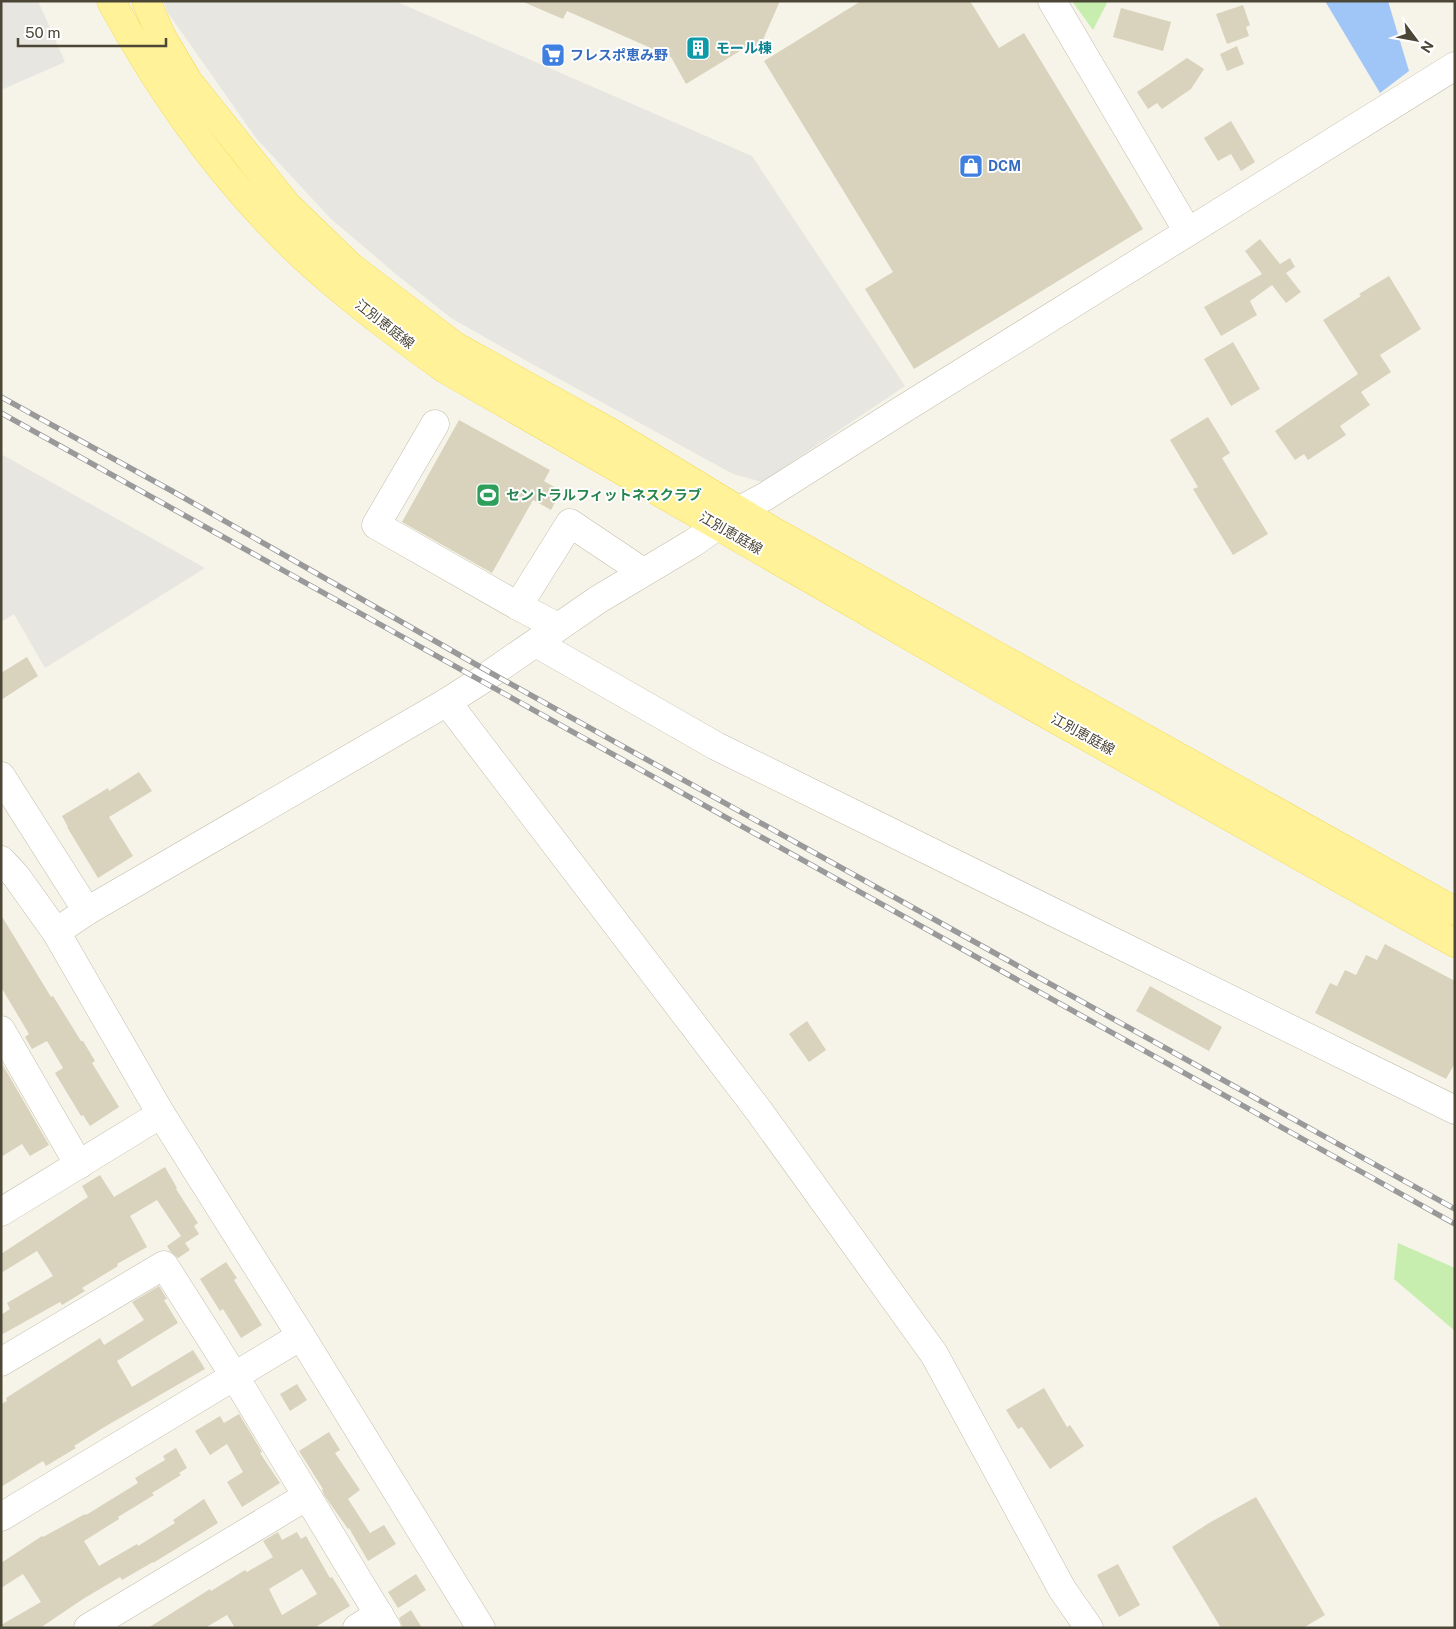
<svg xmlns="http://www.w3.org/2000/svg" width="1456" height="1629" font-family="'Public Sans','Noto Sans JP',sans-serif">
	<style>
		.green { fill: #c7eeae }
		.parking { fill: #e7e6e1 }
		.water { fill: #a0c6f8 }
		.building { fill: #d9d3bd; fill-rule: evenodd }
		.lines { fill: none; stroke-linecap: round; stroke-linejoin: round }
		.minor-casing { stroke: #c3beaa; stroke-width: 29 }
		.major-casing { stroke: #f1dc5c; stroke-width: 29 }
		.minor { stroke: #fff; stroke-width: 28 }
		.major { stroke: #fff299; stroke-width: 28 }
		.rail-casing { stroke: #999; stroke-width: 5.5 }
		.rail { stroke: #fff; stroke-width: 4; stroke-dasharray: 11; stroke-linecap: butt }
		.labels { text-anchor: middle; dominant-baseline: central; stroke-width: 4; stroke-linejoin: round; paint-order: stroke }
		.culture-label { font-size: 14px; font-weight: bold; fill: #0d838f; stroke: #fff; text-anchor: start }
		.shop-label { font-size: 14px; font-weight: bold; fill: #366cbe; stroke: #fff; text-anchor: start }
		.street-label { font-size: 14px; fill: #4b4636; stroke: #fff }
		.leisure-label { font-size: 14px; font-weight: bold; fill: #27864d; stroke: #fff; text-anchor: start }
	</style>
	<rect width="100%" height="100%" fill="#f6f4e9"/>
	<g class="green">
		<path d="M 1072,1 L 1108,1 L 1093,30 Z"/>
		<path d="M 1398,1243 L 1455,1268 L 1455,1331 L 1394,1279 Z"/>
	</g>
	<g class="parking">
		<path d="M 1,1 L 38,1 L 65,62 L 1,90 Z"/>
		<path d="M 163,1 L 395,1 L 752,156 L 905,386 L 762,482 L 733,474 L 532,364 L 451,318 L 397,275 L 330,218 L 256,138 L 168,13 Z"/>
		<path d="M 1,454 L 205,568 L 45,668 L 14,614 L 1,622 Z"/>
	</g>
	<path class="water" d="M 1325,1 L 1388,1 L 1409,71 L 1380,93 Z"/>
	<g class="building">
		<path d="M 521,1 L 780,1 L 758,51 L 753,43 L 686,84 L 671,57 L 567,11 L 563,19 Z"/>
		<path d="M 861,1 L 970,1 L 999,48 L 1024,33 L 1143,229 L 914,369 L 865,289 L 893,272 L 764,61 Z"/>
		<path d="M 1243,5 L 1250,25 L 1246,27 L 1249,36 L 1227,44 L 1216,14 Z"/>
		<path d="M 1121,8 L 1171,22 L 1163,51 L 1113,37 Z"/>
		<path d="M 1237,46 L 1244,64 L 1227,71 L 1220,54 Z"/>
		<path d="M 1187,58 L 1204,69 L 1191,89 L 1162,109 L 1157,103 L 1148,109 L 1137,92 Z"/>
		<path d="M 1231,121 L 1255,162 L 1241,171 L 1231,154 L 1218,161 L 1204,138 Z"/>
		<path d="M 1260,239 L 1280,264 L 1290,258 L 1295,267 L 1286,273 L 1301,292 L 1286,303 L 1272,285 L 1250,301 L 1257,315 L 1221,336 L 1204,307 L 1262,274 L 1245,251 Z"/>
		<path d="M 1389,276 L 1421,329 L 1380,355 L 1391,372 L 1361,392 L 1370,405 L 1340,426 L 1346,435 L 1308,460 L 1304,454 L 1295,460 L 1275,431 L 1358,374 L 1323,320 L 1361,296 L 1359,294 Z"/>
		<path d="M 1233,342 L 1260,389 L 1231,406 L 1204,359 Z"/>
		<path d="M 1208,417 L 1230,453 L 1222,458 L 1268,534 L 1233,555 L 1193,489 L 1198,487 L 1170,440 Z"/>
		<path d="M 459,420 L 550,470 L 544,481 L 561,491 L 551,510 L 533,500 L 492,573 L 402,522 Z"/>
		<path d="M 27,657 L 38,676 L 1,700 L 1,673 Z"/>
		<path d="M 139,772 L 152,791 L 109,817 L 133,856 L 98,878 L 67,827 L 68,827 L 62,816 L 108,788 L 109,791 Z"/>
		<path d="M 1,915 L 51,997 L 53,996 L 81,1041 L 83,1041 L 95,1061 L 92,1063 L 119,1107 L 90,1126 L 83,1115 L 81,1116 L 55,1073 L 63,1068 L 47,1041 L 32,1049 L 25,1037 L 29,1034 L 1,987 Z"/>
		<path d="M 1385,944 L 1455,981 L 1455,1063 L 1446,1079 L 1315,1013 L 1330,983 L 1337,986 L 1345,970 L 1356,975 L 1366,955 L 1377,960 Z"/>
		<path d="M 1150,986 L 1222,1027 L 1209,1051 L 1136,1011 Z"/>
		<path d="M 807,1021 L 826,1050 L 809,1062 L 789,1034 Z"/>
		<path d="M 1,1062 L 49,1145 L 30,1156 L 22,1144 L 1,1157 Z"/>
		<path d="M 165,1167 L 177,1188 L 176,1189 L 198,1223 L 194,1226 L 199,1234 L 185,1243 L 190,1250 L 178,1258 L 170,1251 L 167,1246 L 181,1236 L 157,1200 L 130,1216 L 147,1247 L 117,1264 L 118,1266 L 82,1288 L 85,1291 L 62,1305 L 60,1302 L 1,1335 L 1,1315 L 10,1309 L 7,1303 L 53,1276 L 37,1251 L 1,1273 L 1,1254 L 88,1197 L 82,1186 L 100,1175 L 114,1197 Z"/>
		<path d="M 226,1262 L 237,1278 L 234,1280 L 262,1325 L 241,1338 L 223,1309 L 220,1311 L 200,1279 Z"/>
		<path d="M 159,1286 L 167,1299 L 164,1300 L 178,1323 L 117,1361 L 132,1387 L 193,1350 L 205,1369 L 106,1426 L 74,1446 L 76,1448 L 46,1466 L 43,1461 L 1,1487 L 1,1404 L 7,1401 L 6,1398 L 100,1338 L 104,1345 L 144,1320 L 132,1302 Z"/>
		<path d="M 297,1384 L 307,1400 L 290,1411 L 280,1394 Z"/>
		<path d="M 1044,1388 L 1067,1427 L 1070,1425 L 1084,1446 L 1050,1469 L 1022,1427 L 1018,1429 L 1006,1410 Z"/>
		<path d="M 239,1414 L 262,1452 L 260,1453 L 280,1483 L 242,1507 L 227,1482 L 243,1472 L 227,1444 L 210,1455 L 195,1431 L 220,1416 L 224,1423 Z"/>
		<path d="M 329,1432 L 340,1450 L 335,1453 L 360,1490 L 348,1499 L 370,1533 L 384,1525 L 396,1544 L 368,1561 L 349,1528 L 348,1529 L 324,1495 L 322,1490 L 323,1489 L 299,1451 Z"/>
		<path d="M 176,1448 L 187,1468 L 179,1473 L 181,1475 L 152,1493 L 154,1495 L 118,1517 L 119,1519 L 84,1541 L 99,1566 L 137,1544 L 138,1546 L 175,1523 L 173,1520 L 204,1499 L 218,1523 L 153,1563 L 153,1562 L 122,1580 L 120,1577 L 83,1599 L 40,1628 L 1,1628 L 1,1625 L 41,1602 L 23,1574 L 1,1588 L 1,1563 L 42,1536 L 43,1537 L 85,1514 L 86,1515 L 138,1483 L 135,1478 L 165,1460 L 163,1456 Z"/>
		<path d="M 1256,1497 L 1325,1615 L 1303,1628 L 1221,1628 L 1172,1547 L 1209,1523 Z"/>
		<path d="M 278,1532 L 282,1540 L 297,1532 L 301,1539 L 306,1536 L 330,1578 L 332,1577 L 350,1606 L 314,1628 L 235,1628 L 227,1615 L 205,1628 L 148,1628 L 210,1589 L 211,1591 L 245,1570 L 247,1572 L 273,1557 L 263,1541 ZM 302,1569 L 317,1594 L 282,1615 L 269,1589 Z"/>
		<path d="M 1118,1564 L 1140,1605 L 1119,1617 L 1097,1575 Z"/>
		<path d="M 416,1574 L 426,1590 L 398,1608 L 388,1592 Z"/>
		<path d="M 411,1610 L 422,1628 L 403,1628 L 399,1618 Z"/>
	</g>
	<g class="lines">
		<g class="minor-casing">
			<g id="minor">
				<path d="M 1052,1 L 1188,232"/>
				<path d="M 435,424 L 376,525 L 518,606"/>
				<path d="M 558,627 L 518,606 L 570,523 L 643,572"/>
				<path d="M 536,643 L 716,746 L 1455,1110"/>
				<path d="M 447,702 L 759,1111 L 934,1354 L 1062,1589 L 1089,1628"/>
				<path d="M 1,776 L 87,911"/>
				<path d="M 1,860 L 16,876 L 56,932 L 161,1114 L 301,1336 L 481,1628"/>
				<path d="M 56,932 L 87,911 L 447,702 L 480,681 L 599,599 L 693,543 L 740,510 L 766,496 L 900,411 L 1455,66"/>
				<path d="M 1,1030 L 79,1165"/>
				<path d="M 1,1212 L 161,1114"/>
				<path d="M 1,1362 L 164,1265 L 235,1377 L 387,1628"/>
				<path d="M 1,1517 L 301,1336"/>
				<path d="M 88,1628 L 307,1496"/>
				<path d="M 357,1628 L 379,1614"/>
			</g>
		</g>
		<g class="major-casing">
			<g id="major">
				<path d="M 111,1 C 155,82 206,157 270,224 C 321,278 384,325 445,369 L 1007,692 L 1455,943"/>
				<path d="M 146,1 L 162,37 L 188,81 L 287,205 L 351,267 L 455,346 L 615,435 L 773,531 L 1455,911"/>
			</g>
		</g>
		<use href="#minor" class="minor"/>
		<use href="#major" class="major"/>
		<g class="rail-casing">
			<g id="rail">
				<path d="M 1,397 L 172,491 L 491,673 L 1455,1209"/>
				<path d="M 1,413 L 1455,1224"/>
			</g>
		</g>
		<use href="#rail" class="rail"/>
	</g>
	<defs>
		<g id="building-square" transform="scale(1.25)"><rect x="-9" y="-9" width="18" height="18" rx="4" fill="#0f9aa8" stroke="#fff"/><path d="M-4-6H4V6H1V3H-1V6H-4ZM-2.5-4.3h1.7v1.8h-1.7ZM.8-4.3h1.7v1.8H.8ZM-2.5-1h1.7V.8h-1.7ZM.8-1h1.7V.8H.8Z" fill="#fff"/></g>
		<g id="supermarket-square" transform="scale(1.25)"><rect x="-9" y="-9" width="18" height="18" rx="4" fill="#3f7fe0" stroke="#fff"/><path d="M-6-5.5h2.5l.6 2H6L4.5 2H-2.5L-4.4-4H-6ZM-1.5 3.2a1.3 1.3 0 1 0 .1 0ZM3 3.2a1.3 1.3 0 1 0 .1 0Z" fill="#fff"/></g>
		<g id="shop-square" transform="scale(1.25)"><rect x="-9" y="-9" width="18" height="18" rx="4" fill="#3f7fe0" stroke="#fff"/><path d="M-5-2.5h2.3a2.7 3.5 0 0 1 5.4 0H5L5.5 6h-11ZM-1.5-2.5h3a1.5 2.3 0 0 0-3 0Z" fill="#fff"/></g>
		<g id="stadium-square" transform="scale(1.25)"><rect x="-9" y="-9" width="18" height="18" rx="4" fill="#2e9e5b" stroke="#fff"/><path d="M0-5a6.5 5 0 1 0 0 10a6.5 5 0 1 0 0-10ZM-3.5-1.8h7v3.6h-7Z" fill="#fff"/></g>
	</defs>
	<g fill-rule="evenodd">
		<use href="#building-square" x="698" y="48"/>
		<use href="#supermarket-square" x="553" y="55"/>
		<use href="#shop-square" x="971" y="166"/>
		<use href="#stadium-square" x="488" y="495"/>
	</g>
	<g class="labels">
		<g class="culture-label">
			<text x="716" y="48">モール棟</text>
		</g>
		<g class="shop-label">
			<text x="570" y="55">フレスポ恵み野</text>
			<text x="988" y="166">DCM</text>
		</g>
		<g class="street-label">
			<text transform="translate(385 324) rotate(38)">江別恵庭線</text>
			<text transform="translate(731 533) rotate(30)">江別恵庭線</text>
			<text transform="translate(1083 734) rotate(29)">江別恵庭線</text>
		</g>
		<g class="leisure-label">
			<text x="506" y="495">セントラルフィットネスクラブ</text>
		</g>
	</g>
	<rect width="1456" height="1629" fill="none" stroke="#4b4636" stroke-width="5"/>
	<g transform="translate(1416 40) rotate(122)" stroke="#ffffff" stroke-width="4" paint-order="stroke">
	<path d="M0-4L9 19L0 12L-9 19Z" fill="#4b4636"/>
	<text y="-8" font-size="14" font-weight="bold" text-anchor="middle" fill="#4b4636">N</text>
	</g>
	<path d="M18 38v8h148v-8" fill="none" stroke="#4b4636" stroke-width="2.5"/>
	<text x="25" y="38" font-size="15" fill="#4b4636" stroke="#ffffff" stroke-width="4" paint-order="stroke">50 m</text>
</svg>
